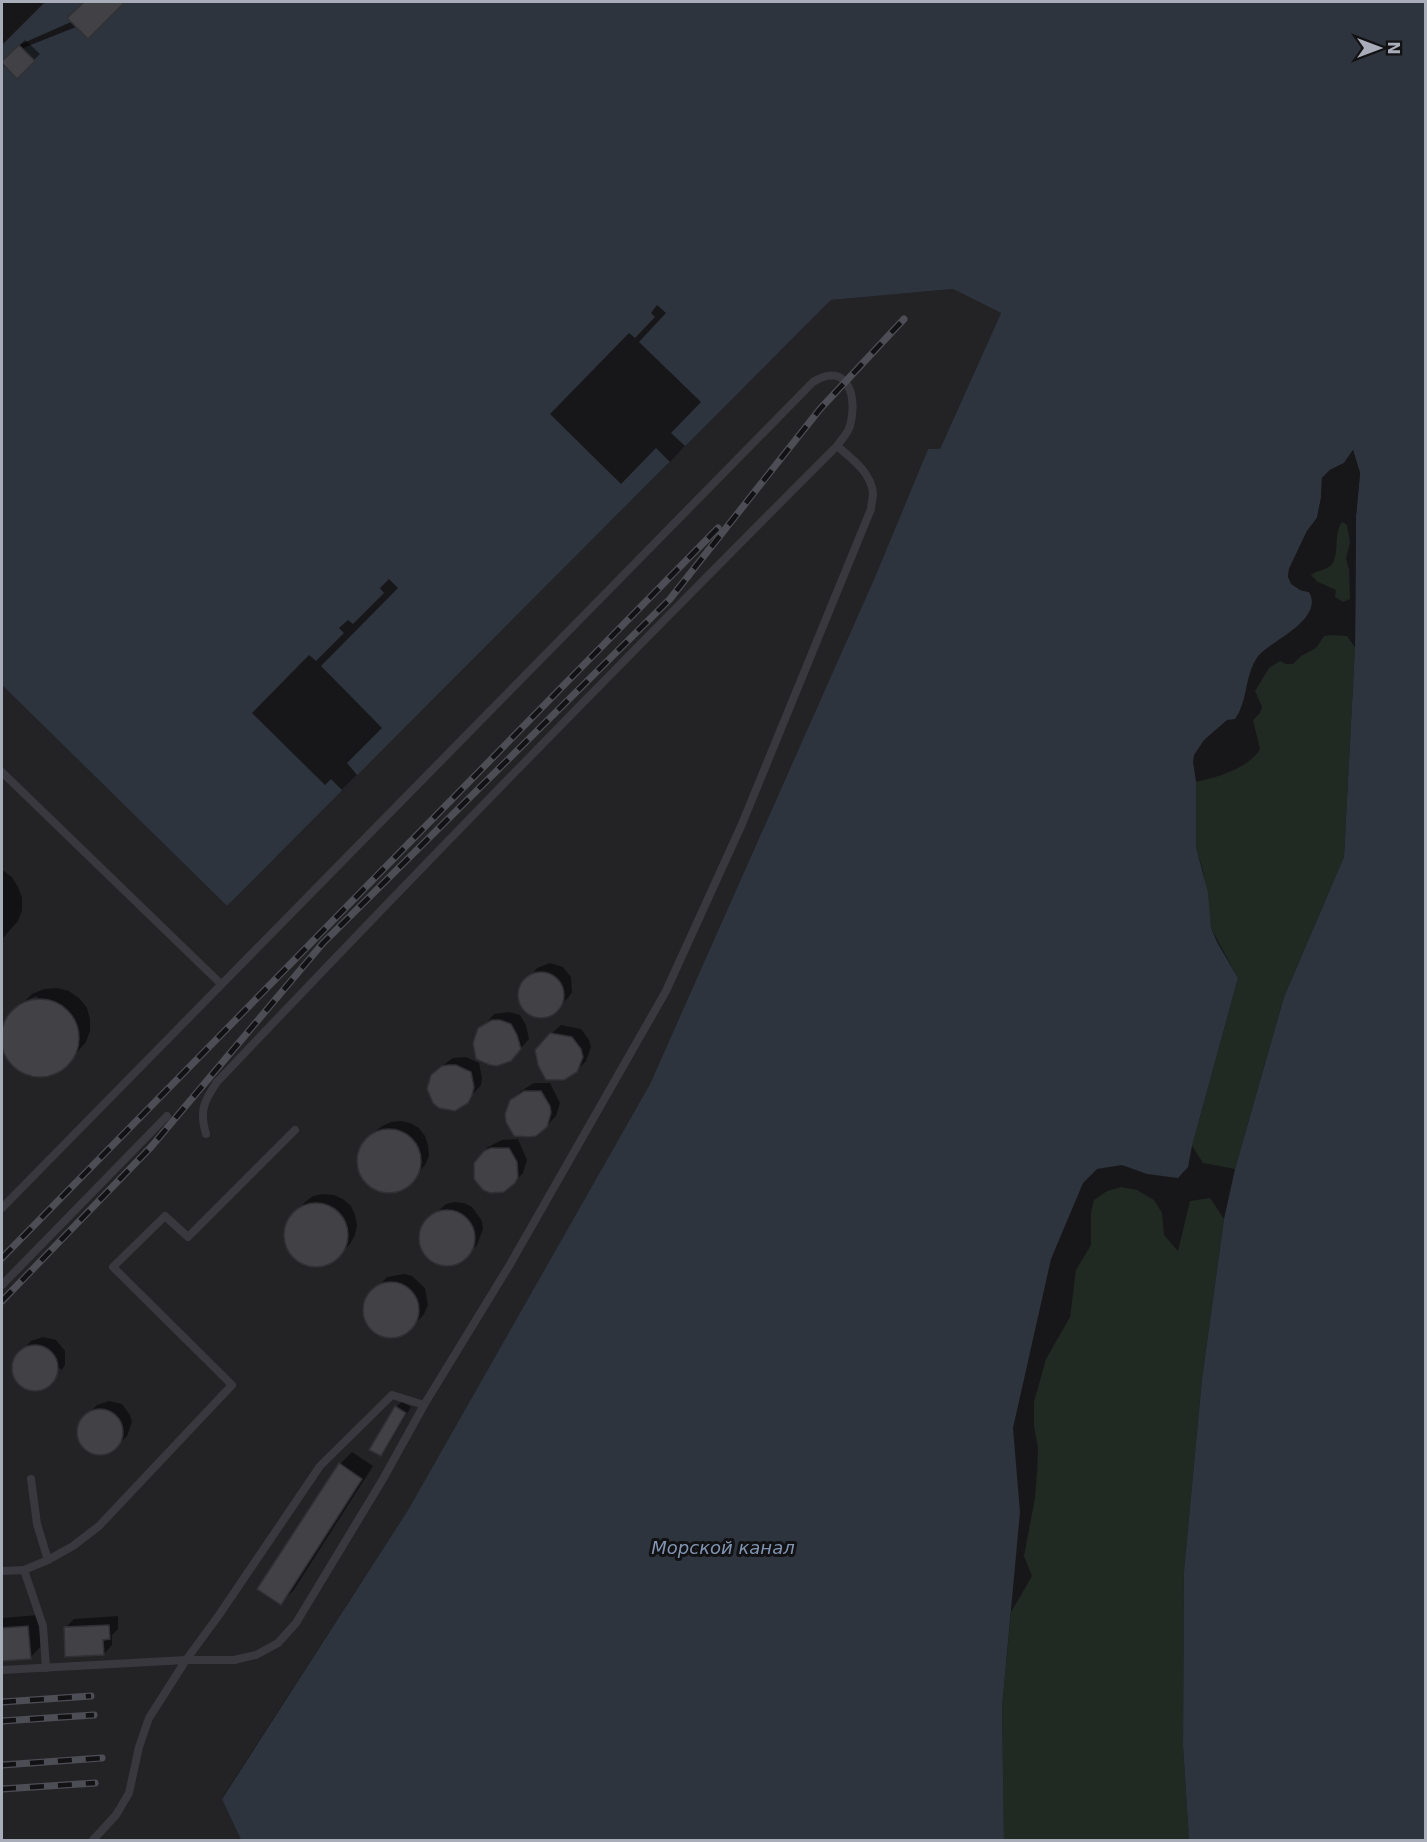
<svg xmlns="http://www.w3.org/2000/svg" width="1427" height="1842" font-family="'DejaVu Sans',sans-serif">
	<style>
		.built { fill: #232326 }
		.green { fill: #212923 }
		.water { fill: #2d343d }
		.pier { fill: #171719 }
		.shadow { fill: #0007 }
		.building { fill: #414146; stroke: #313135; stroke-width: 1.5 }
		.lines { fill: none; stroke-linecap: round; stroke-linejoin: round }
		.service { stroke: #38383e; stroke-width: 8 }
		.rail-casing { stroke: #4d4e55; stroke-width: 7 }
		.rail { stroke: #121214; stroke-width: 4.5; stroke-dasharray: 14; stroke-linecap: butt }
		.labels { text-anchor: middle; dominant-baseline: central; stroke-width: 6; stroke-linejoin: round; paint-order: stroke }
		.water-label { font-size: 18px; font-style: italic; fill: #8195b3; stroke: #121214 }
	</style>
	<rect width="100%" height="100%" fill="#171719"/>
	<path class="built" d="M 953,289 L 1001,313 L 940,449 L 928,449 L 875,577 L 650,1084 L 408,1510 L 222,1798 L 241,1840 L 2,1840 L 2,685 L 227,906 L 831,300 Z"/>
	<g class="green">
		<path d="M 1342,522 L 1347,525 L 1350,542 L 1346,558 L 1349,569 L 1350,599 L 1343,602 L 1335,597 L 1336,590 L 1318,582 L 1311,575 C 1318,569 1327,571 1332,564 C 1340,552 1333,534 1342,522 Z"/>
		<path d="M 1331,635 L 1347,636 L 1355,647 L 1344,857 L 1284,997 L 1235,1169 L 1203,1163 L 1192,1146 L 1238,978 L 1211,928 L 1203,871 L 1196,847 L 1196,782 C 1217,777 1248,769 1260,749 L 1253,720 L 1260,713 L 1262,707 L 1255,691 L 1269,668 L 1280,661 L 1286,664 L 1293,664 L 1301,656 L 1316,648 L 1324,636 Z"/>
		<path d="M 1121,1187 L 1137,1190 L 1154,1200 L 1162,1213 L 1164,1235 L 1178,1251 L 1190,1201 L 1210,1198 L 1224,1219 L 1202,1379 L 1184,1571 L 1183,1746 L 1189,1840 L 1004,1840 L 1002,1707 L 1011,1612 L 1032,1576 L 1024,1556 L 1035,1498 L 1037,1473 L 1038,1448 L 1034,1427 L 1034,1402 L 1046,1359 L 1070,1317 L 1076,1270 L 1091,1245 L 1091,1212 L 1094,1200 L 1107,1191 Z"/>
	</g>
	<path class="water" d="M 2,2 L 1425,2 L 1425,1840 L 1189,1840 L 1183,1746 L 1184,1571 L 1202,1379 L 1224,1219 L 1235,1169 L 1284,997 L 1344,857 L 1355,647 L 1356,516 L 1360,473 L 1353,450 L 1344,463 L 1330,470 L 1322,478 L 1321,498 L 1317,518 L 1307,531 L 1289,569 L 1288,577 L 1300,590 L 1309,592 C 1324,618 1276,639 1261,653 C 1244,670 1249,700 1235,719 L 1227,720 L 1204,740 L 1194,755 L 1193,762 L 1196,782 L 1196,847 L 1208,893 L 1211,928 L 1217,942 L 1238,978 L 1192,1146 L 1188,1167 L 1178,1178 L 1147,1174 L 1122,1165 L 1097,1169 L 1083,1183 L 1051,1259 L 1013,1428 L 1020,1512 L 1002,1707 L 1004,1840 L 241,1840 L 222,1799 L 408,1510 L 650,1084 L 875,577 L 928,449 L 940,449 L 1001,313 L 953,289 L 831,300 L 227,906 L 2,685 Z"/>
	<g class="pier">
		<path d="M 4,2 L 45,2 L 2,45 L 2,4 Z"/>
		<path d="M 84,2 L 125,2 L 88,39 L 76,27 L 23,48 L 35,61 L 17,79 L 4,66 L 2,67 L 2,61 L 19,45 L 71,22 L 67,18 Z"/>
		<path d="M 657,305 L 666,313 L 639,342 L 701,402 L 671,433 L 685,446 L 670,462 L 656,448 L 621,484 L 550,414 L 629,333 L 635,338 L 655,317 L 651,313 Z"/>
		<path d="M 1353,450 L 1360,473 L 1356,516 L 1355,647 L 1352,643 L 1353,516 L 1357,473 L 1352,456 L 1346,466 L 1332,473 L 1325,480 L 1324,498 L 1319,519 L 1310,533 L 1292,570 L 1294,582 L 1310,590 L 1316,598 L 1315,608 L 1310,617 L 1306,617 L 1312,608 L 1313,599 L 1309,592 L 1300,590 L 1291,584 L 1288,577 L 1289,569 L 1307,531 L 1317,518 L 1321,498 L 1322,478 L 1330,470 L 1344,463 Z"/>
		<path d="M 389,579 L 398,588 L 321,666 L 382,728 L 347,763 L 357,775 L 342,790 L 331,779 L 325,785 L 252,713 L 309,655 L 316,661 L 344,633 L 339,628 L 348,620 L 353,624 L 384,593 L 380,588 Z"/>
	</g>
	<g class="shadow">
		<path d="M 86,2 L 123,2 L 88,37 L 69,18 Z"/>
		<path d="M 25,40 L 40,54 L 17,77 L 3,62 Z"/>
		<path d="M 2,870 L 12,877 L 18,887 L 22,898 L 22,910 L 18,921 L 2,939 Z"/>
		<path d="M 550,963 L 563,967 L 571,977 L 572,992 L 568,998 L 549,1016 L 538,1016 L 527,1012 L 521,1002 L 520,989 L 537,968 Z"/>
		<path d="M 57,988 L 69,991 L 80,999 L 87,1008 L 90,1019 L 90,1031 L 86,1042 L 66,1065 L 57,1071 L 45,1075 L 34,1075 L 23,1071 L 13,1064 L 6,1053 L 3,1041 L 4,1028 L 10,1016 L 19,1007 L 38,998 L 37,996 L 25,1001 L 32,994 L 44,989 Z"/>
		<path d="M 509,1012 L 520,1015 L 526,1025 L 529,1039 L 519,1050 L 476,1036 L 494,1014 Z"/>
		<path d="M 561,1025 L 581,1029 L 589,1040 L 591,1047 L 586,1061 L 577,1070 L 551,1034 Z"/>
		<path d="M 466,1057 L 479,1063 L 482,1078 L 481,1085 L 462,1106 L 442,1066 L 453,1058 Z"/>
		<path d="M 534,1083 L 550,1083 L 560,1103 L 556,1116 L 542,1131 L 511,1100 L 521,1091 Z"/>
		<path d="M 401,1121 L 410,1123 L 419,1128 L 425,1136 L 428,1145 L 429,1156 L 425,1165 L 409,1183 L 401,1189 L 391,1191 L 381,1191 L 371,1186 L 364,1179 L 360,1170 L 358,1161 L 360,1151 L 365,1142 L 382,1126 L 391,1122 Z"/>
		<path d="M 518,1139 L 527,1160 L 523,1173 L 509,1188 L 475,1164 L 488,1147 L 502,1140 Z"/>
		<path d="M 323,1194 L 334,1195 L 343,1199 L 351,1206 L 355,1215 L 357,1225 L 355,1235 L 350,1244 L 341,1253 L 333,1260 L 324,1264 L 314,1265 L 304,1263 L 295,1257 L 289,1250 L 286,1240 L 286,1230 L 289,1220 L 305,1202 L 313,1196 Z"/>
		<path d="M 455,1202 L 464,1203 L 472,1207 L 482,1221 L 483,1229 L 477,1245 L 467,1255 L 461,1260 L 444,1264 L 429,1258 L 421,1242 L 421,1234 L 423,1225 L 433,1216 L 446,1204 Z"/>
		<path d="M 404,1274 L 412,1276 L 425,1288 L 428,1305 L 424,1314 L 409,1331 L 401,1336 L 392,1337 L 382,1336 L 374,1331 L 368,1325 L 365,1317 L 366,1300 L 387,1277 Z"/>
		<path d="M 43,1337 L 56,1340 L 65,1351 L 65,1365 L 59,1374 L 62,1370 L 59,1368 L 52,1382 L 39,1389 L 24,1387 L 14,1376 L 13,1369 L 17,1356 L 31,1341 Z"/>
		<path d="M 109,1401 L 122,1404 L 130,1415 L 132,1422 L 127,1436 L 117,1446 L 104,1453 L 90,1451 L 80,1440 L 79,1433 L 82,1420 L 97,1405 Z"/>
		<path d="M 402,1402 L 411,1407 L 386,1449 L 381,1454 L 396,1407 Z"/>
		<path d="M 352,1452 L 373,1466 L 293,1591 L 281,1603 L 340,1464 Z"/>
		<path d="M 39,1615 L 41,1646 L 30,1658 L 2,1660 L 2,1618 Z"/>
		<path d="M 118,1616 L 118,1629 L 112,1635 L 112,1645 L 104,1654 L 65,1628 L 74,1619 Z"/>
	</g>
	<g class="building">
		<path d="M 84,2 L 125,2 L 88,39 L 67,18 Z"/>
		<path d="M 19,45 L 35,61 L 17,79 L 2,63 L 2,61 Z"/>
		<circle cx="541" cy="995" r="23"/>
		<circle cx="40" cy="1038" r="39"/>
		<path d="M 492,1020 L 500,1020 L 511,1024 L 517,1035 L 521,1049 L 511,1061 L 497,1066 L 490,1065 L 476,1059 L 473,1043 L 478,1028 Z"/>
		<path d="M 550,1033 L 572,1037 L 581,1049 L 583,1057 L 577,1072 L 564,1080 L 546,1080 L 538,1065 L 535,1050 Z"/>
		<path d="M 449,1065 L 456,1065 L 471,1072 L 474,1087 L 472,1095 L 468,1103 L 455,1111 L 439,1108 L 433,1103 L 427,1089 L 431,1075 L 442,1066 Z"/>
		<path d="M 524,1091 L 541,1091 L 550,1106 L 551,1113 L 547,1127 L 536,1136 L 529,1137 L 514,1136 L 506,1122 L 505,1114 L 510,1100 Z"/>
		<circle cx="389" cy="1161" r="32"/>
		<path d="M 491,1148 L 509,1148 L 517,1162 L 518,1177 L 515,1183 L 504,1192 L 490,1193 L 483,1190 L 474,1179 L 474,1163 L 484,1151 Z"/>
		<circle cx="316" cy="1235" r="32"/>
		<circle cx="447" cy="1238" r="28"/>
		<circle cx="391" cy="1310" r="28"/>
		<circle cx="35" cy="1368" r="23"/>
		<path d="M 395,1406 L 406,1413 L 381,1456 L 369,1450 Z"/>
		<circle cx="100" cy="1432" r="23"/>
		<path d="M 339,1463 L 362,1479 L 281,1605 L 257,1589 Z"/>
		<path d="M 109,1625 L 110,1639 L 103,1640 L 104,1655 L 65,1657 L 64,1627 Z"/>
		<path d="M 28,1626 L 31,1659 L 2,1661 L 2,1628 Z"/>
	</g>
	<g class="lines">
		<g class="service">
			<path d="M 2,772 L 221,984"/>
			<path d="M 2,1208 L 813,382 C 848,360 858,398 850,426 C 848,433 841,440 837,446 C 628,655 421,867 217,1082 C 204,1101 199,1111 206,1134"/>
			<path d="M 2,1285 L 167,1116"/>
			<path d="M 31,1479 L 37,1524 L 48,1560"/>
			<path d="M 24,1570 L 43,1626 L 46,1668"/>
			<path d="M 2,1571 L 24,1570 L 48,1560 L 73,1546 L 99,1526 L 232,1385 L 113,1267 L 165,1216 L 188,1237 L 295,1130"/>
			<path d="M 2,1670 L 186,1660 L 234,1660 L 256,1655 L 278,1643 L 296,1623 L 383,1479 L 424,1405 L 509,1266 L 666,991 L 742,824 L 871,509 C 871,504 873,498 873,494 C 872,473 851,458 837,446"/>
			<path d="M 93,1840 L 116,1815 L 129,1793 L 139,1747 L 149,1718 L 186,1660 L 219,1615 L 320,1466 L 392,1395 L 424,1405"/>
		</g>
		<g class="rail-casing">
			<g id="rail">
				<path d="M 2,1258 L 718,528"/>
				<path d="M 2,1301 L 151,1147 L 323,943 L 670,599 L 820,409 L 904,319"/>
				<path d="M 2,1702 L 91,1696"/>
				<path d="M 2,1721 L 94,1715"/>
				<path d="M 2,1765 L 102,1758"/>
				<path d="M 2,1789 L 95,1783"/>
			</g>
		</g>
		<use href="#rail" class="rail"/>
	</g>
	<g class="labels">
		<g class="water-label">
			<text x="723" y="1547">Морской канал</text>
		</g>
	</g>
	<rect width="1427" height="1842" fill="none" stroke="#a9acb9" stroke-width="6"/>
	<g transform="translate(1379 48) rotate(90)" stroke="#121214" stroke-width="4.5" paint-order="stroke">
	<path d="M0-4.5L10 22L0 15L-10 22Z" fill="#a9acb9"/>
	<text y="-9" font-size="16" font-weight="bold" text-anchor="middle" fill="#a9acb9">N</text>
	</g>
</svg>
